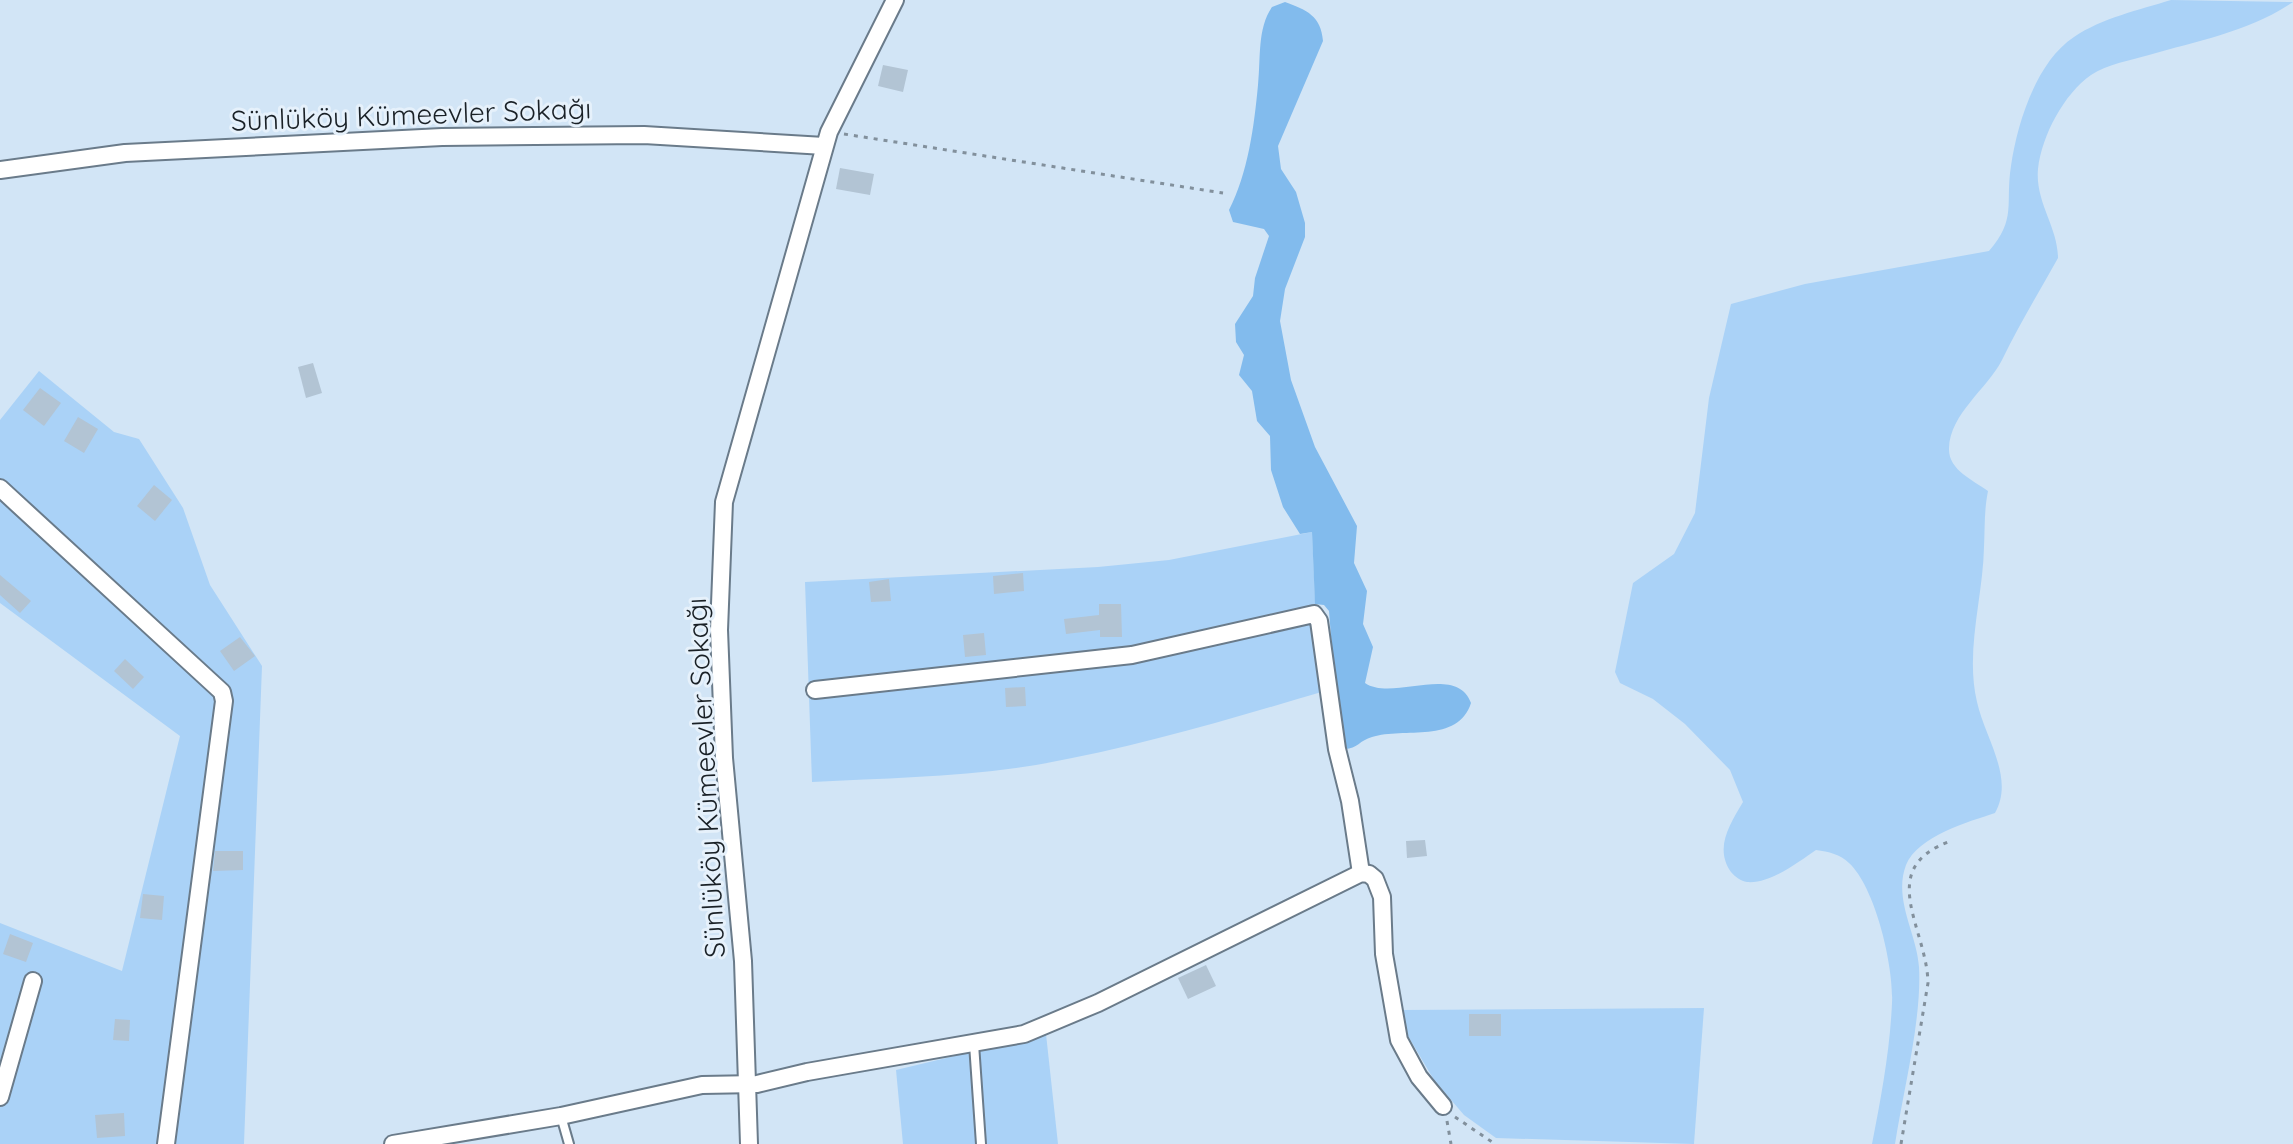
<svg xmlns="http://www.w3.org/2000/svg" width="2293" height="1144" font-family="Quicksand,sans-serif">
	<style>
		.green { fill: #aad2f7 }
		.forest { fill: #82bbed }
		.building { fill: #b2c4d4 }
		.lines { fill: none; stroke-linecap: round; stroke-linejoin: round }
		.service-casing { stroke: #6a7b8a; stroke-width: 12 }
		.minor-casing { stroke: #6a7b8a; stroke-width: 20 }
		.path { stroke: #82909c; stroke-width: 3; stroke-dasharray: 4 6; stroke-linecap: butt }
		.service { stroke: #fff; stroke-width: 8 }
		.minor { stroke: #fff; stroke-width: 16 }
		.labels { text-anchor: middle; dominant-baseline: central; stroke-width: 6; stroke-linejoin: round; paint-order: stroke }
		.street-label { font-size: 28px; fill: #192026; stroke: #e6f1fb }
	</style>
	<rect width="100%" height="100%" fill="#d2e5f6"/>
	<g class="green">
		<path d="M 2171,0 L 2293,2 C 2251,31 2198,41 2149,55 C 2132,60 2107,64 2091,75 C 2064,94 2042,135 2038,169 C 2035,202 2058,227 2058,258 C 2039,292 2019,325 2002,360 C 1987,389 1950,414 1949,448 C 1948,470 1973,480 1988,491 C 1984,511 1985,527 1984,547 C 1983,598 1965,651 1977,702 C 1985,738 2015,778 1995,813 C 1968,822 1918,836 1906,865 C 1893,899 1917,934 1919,967 C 1922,1019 1903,1092 1895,1144 L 1872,1144 C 1881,1098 1890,1050 1892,1003 C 1894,968 1876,888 1849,863 C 1840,854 1829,852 1816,850 C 1798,862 1771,884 1747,882 C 1741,881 1735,877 1731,872 C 1714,848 1730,824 1743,802 L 1730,770 L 1685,724 L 1653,699 L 1620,683 L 1615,672 L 1633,583 L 1674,554 L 1695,513 L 1709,398 L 1731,304 L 1805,284 L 1989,251 C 2017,219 2005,204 2011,166 C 2017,124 2036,62 2074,37 C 2102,18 2139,10 2171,0 Z"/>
		<path d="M 39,371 L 114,432 L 139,439 L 183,508 L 210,585 L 262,666 L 244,1144 L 0,1144 L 0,923 L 122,971 L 180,736 L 0,603 L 0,420 Z"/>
		<path d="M 1312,532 L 1316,622 L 1325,691 C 1230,719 1134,748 1036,765 C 962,777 887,778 812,782 L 805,582 L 1098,567 L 1169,560 Z"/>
		<path d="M 1704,1008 L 1694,1144 L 1496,1138 L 1464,1115 L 1434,1080 L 1408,1036 L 1402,1010 Z"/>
		<path d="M 1046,1034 L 1058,1144 L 903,1144 L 896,1070 Z"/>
	</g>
	<path class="forest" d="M 1285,2 C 1307,10 1321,16 1323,41 L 1278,146 L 1281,169 L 1296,192 L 1305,223 L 1305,237 L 1285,289 L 1280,321 L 1291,380 L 1315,447 L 1357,526 L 1354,563 L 1367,591 L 1363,624 L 1373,647 L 1365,683 C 1392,702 1456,663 1471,703 C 1458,744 1404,727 1372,737 C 1360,740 1357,749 1345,749 L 1336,700 L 1329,611 L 1324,605 L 1315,604 L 1312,532 L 1300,534 L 1283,507 L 1271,470 L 1270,436 L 1257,421 L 1252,391 L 1239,375 L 1244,355 L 1236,342 L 1235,324 L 1253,296 L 1255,278 L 1269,236 L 1264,229 L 1233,222 L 1229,210 C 1248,173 1254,127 1258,85 C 1261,58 1257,29 1272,7 Z"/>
	<g class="building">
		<path d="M 883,65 L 908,70 L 903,92 L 878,86 Z"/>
		<path d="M 840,168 L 874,174 L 870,195 L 836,189 Z"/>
		<path d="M 313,363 L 322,393 L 306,398 L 298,367 Z"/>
		<path d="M 40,388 L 61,403 L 44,426 L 23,410 Z"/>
		<path d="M 78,417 L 98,429 L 84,453 L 64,441 Z"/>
		<path d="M 154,485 L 172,500 L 155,521 L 137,506 Z"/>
		<path d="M 1023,573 L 1024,591 L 994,594 L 993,576 Z"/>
		<path d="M 0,575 L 31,601 L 20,613 L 0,595 Z"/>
		<path d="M 889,579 L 891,601 L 871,602 L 869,582 Z"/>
		<path d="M 1099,604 L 1121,604 L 1122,637 L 1100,637 L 1100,630 L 1066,634 L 1064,619 L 1099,615 Z"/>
		<path d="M 984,633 L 986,655 L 965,657 L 963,635 Z"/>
		<path d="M 240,637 L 255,656 L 234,671 L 220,651 Z"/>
		<path d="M 125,659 L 144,677 L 133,689 L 114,671 Z"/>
		<path d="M 1025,687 L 1026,706 L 1006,707 L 1005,688 Z"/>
		<path d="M 1425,840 L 1427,856 L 1407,858 L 1406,841 Z"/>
		<path d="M 215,851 L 243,851 L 243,870 L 213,871 Z"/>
		<path d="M 143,894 L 164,896 L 162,920 L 140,918 Z"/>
		<path d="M 10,934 L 33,943 L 26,962 L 3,954 Z"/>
		<path d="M 1206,965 L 1216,986 L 1188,999 L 1178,978 Z"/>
		<rect x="1469" y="1014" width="32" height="22"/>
		<path d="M 115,1019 L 130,1020 L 129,1041 L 113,1040 Z"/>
		<path d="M 124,1113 L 125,1136 L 97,1138 L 95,1115 Z"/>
	</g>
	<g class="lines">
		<g class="service-casing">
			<g id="service">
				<path d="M 974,1044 L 981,1144"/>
				<path d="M 561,1116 L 569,1144"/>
			</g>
		</g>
		<g class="minor-casing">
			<g id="minor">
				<path d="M 0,170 L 125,153 L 442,137 L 644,135 L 824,146"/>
				<path d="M 0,488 L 222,692 L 224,701 L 166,1144"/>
				<path d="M 815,690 L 1132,655 L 1314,614 L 1319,621 L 1337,749 L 1350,801 L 1361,873"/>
				<path d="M 0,1097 L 33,981"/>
				<path d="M 393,1144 L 561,1116 L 702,1085 L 757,1084 L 807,1072 L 1024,1034 L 1098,1003 L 1361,873 L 1369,874 L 1375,879 L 1382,897 L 1384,954 L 1399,1040 L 1419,1077 L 1443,1106"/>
				<path d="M 749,1144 L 743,961 L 724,758 L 719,630 L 724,502 L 829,132 L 895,0"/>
			</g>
		</g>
		<g class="path">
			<path d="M 844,134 L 1223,193"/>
			<path d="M 1455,1117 L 1495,1144"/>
			<path d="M 1447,1121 L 1451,1144"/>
			<path d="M 1901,1144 L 1928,983 C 1927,928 1874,868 1951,841"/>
		</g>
		<use href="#service" class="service"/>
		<use href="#minor" class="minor"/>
	</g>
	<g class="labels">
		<g class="street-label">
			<text transform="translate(411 114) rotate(-2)">Sünlüköy Kümeevler Sokağı</text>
			<text transform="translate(705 778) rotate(-93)">Sünlüköy Kümeevler Sokağı</text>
		</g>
	</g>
</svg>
